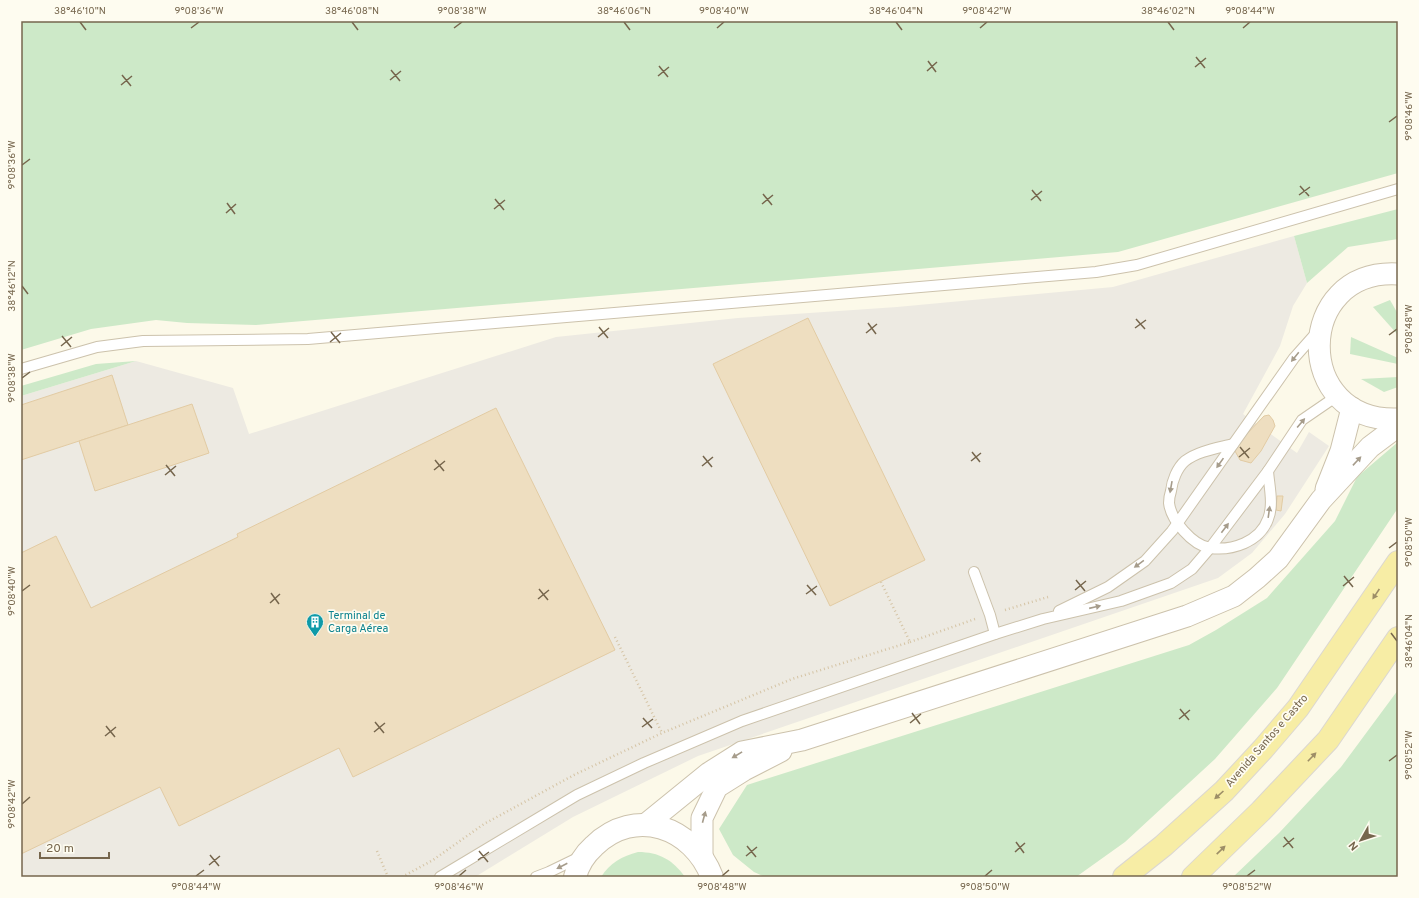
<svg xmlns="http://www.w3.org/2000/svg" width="1419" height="898" font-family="Overpass,sans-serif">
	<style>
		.industrial { fill: #edeae2 }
		.green { fill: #cde9c8 }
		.building { fill: #eedec0; stroke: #e2cba3 }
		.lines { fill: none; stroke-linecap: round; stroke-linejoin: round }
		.service-casing { stroke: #ccc2ac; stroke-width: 12 }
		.minor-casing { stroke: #ccc2ac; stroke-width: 23 }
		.tertiary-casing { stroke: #ccc2ac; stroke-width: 24 }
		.primary-casing { stroke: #dbd7d1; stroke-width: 24 }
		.path { stroke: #d5c4a5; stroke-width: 2.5; stroke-dasharray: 1 3; stroke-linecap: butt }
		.service { stroke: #fff; stroke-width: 10 }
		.minor { stroke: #fff; stroke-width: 21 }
		.tertiary { stroke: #fff; stroke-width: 22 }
		.primary { stroke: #f7eda5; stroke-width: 22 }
		.oneway { fill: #a69c8b }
		.oneway2 { fill: #9d8e67 }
		.ticks { fill: none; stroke: #76664d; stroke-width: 1.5 }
		.labels { text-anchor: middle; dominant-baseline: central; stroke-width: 3.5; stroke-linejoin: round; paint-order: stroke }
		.culture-label { font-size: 11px; fill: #0d838f; stroke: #fefcf0; text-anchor: start }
		.street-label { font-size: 11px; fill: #76664d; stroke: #fefcf0 }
		.neatline { fill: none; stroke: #76664d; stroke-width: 1.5 }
		.ticks-label { font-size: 10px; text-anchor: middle; fill: #76664d }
	</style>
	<rect width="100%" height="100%" fill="#fcf9e9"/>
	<path class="industrial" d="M 1294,236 L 1307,283 L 1293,306 L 1280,346 L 1243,414 L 1297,453 L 1309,432 L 1329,446 L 1285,514 L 1252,553 L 1218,578 L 698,756 L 573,817 L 475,877 L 21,877 L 21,396 L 136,361 L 233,388 L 249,434 L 556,337 L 738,318 L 897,307 L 1113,287 Z"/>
	<g class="green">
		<path d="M 21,21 L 1398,21 L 1398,173 L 1118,252 L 256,325 L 187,323 L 156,320 L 91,329 L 21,350 Z"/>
		<path d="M 1398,209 L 1398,239 L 1348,247 L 1307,283 L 1294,236 Z"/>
		<path d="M 1390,300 L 1398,314 L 1398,335 L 1373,307 Z"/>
		<path d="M 1351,337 L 1398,358 L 1398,364 L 1350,354 Z"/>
		<path d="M 136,361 L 21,396 L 21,386 L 96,364 Z"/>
		<path d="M 1398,377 L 1398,387 L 1384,392 L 1361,379 Z"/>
		<path d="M 1398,442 L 1398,508 L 1277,688 L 1215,759 L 1125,842 L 1076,877 L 765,877 L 754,872 L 733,855 L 719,829 L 747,785 L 1189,645 L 1216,630 L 1267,598 L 1335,521 L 1357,477 Z"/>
		<path d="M 1398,690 L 1398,877 L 1233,877 L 1279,833 L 1341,767 Z"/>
		<path d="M 638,852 C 659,852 673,860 685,877 L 601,877 C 610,863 622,856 638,852 Z"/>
	</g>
	<g class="building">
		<path d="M 808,318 L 925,560 L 830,606 L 713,364 Z"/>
		<path d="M 112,375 L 128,425 L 21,460 L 21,405 Z"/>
		<path d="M 192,404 L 209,453 L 95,491 L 79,441 Z"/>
		<path d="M 496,408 L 615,650 L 353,777 L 339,748 L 179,826 L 160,787 L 21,854 L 21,553 L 56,536 L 91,608 L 238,537 L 237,534 Z"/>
		<path d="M 1269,415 L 1273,420 L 1275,426 L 1261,451 L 1251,463 L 1240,460 L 1235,451 L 1240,441 L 1264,416 Z"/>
		<path d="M 1277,496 L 1283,496 L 1281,511 L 1276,510 Z"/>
	</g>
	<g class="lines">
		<g class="service-casing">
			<g id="service">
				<path d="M 21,369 L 97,347 L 143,341 L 308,339 L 1096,272 L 1137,265 L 1398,189"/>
				<path d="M 1233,444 C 1218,448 1198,451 1185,461 C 1177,468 1172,481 1171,491 C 1170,494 1169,499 1169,503 C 1171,520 1192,545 1210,548 C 1232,551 1260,542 1268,519 C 1274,505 1269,485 1268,471"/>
				<path d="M 974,572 L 990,615 L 995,634"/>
				<path d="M 1059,611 L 1108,587 L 1145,561 L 1172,531 L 1294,358 L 1318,331"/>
				<path d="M 440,877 L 577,795 L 644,763 L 742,721 L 995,634 L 1043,619 L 1121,601 L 1171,583 L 1192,569 L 1210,548 L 1268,471 L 1302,420 L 1337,396"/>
				<path d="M 536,877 L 549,872 L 580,857"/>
			</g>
		</g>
		<g class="minor-casing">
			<g id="minor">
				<path d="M 1398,274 C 1294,268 1292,423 1398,419"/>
				<path d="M 1326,489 L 1341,451 L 1352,408"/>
				<path d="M 645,825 L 709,773 L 742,752 L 802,740 L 1187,616 L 1234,596 L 1257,578 L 1278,559 L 1321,500 L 1370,447 L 1398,426"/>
				<path d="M 702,856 L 702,818 L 717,787 L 744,770 L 781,751"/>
			</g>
		</g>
		<g class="tertiary-casing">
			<path id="tertiary" d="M 575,877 C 578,865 585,854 594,846 C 635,806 693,827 712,877"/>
		</g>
		<g class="primary-casing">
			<g id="primary">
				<path d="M 1124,877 L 1163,846 L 1224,791 L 1263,749 L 1298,708 L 1398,562"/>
				<path d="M 1193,877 L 1261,811 L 1328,740 L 1398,638"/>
			</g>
		</g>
		<g class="path">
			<path d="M 1005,610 L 1048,597"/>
			<path d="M 615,637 L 662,733"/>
			<path d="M 910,642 L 975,619"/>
			<path d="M 377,851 L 388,877"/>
			<path d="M 402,877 L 433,860 L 484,824 L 574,775 L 662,733 L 792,679 L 910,642 L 881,582"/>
		</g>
		<use href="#service" class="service"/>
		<use href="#minor" class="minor"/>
		<use href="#tertiary" class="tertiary"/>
		<use href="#primary" class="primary"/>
	</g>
	<defs><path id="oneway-solid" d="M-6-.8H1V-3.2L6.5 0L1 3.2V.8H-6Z"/></defs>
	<g class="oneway">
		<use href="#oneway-solid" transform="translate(1295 357) rotate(129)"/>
		<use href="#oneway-solid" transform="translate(1301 423) rotate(-50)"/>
		<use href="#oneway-solid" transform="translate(1357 461) rotate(-47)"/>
		<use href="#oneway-solid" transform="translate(1220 463) rotate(125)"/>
		<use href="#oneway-solid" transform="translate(1171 487) rotate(100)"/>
		<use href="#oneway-solid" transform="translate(1269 512) rotate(-82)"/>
		<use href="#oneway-solid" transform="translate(1225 528) rotate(-53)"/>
		<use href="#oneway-solid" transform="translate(1139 564) rotate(144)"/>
		<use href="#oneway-solid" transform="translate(1095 607) rotate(-13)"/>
		<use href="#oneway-solid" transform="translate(737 755) rotate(149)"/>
		<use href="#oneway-solid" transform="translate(704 817) rotate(-75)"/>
		<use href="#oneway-solid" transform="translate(562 866) rotate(153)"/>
	</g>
	<g class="oneway2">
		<use href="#oneway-solid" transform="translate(1376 594) rotate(124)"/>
		<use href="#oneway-solid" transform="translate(1312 757) rotate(-46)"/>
		<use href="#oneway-solid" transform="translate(1219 795) rotate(138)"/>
		<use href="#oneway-solid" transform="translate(1221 850) rotate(-44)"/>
	</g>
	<path class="ticks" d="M 80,22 L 86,30M 352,22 L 358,30M 624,22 L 630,30M 896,22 L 902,30M 1168,22 L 1174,30M 191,28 L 199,22M 454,28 L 462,22M 717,28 L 724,22M 980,28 L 987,22M 1243,28 L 1250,22M 1196,57 L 1205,68M 928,61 L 936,72M 659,66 L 668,77M 1195,67 L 1206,58M 391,70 L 400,81M 927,71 L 937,62M 122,75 L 131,86M 658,76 L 669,67M 390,80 L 401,71M 121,85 L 132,76M 1389,122 L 1397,116M 22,165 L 30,159M 1300,186 L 1309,196M 1032,190 L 1041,201M 763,194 L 772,205M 1299,195 L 1310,187M 495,199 L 504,210M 1031,200 L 1042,191M 227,203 L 235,214M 762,204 L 773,195M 494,209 L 505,200M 226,213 L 236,204M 22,286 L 28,294M 1136,319 L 1145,329M 868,323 L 876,334M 599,327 L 608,338M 1135,328 L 1146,320M 331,332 L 340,343M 866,333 L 877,324M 1389,335 L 1397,329M 62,336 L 71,347M 598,337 L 609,328M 330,342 L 341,333M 61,346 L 72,337M 22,378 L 30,372M 1240,447 L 1249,458M 972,452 L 980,462M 703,456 L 712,467M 1239,457 L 1250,448M 435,460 L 444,471M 971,461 L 981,453M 166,465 L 175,476M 702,466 L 713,457M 434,470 L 445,461M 165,475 L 176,466M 1389,548 L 1397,542M 1344,576 L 1353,587M 1076,580 L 1085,591M 807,585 L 816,595M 1343,586 L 1354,577M 539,589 L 548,600M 1075,590 L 1086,581M 22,591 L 30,585M 271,593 L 279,604M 806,594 L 817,586M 538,599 L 549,590M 270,603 L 280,594M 1391,633 L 1397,641M 1180,709 L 1189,720M 912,713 L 920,724M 643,718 L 652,728M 1179,719 L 1190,710M 375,722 L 384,733M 910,723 L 921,714M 106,726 L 115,737M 642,727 L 653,719M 374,732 L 385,723M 105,736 L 116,727M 1389,761 L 1397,755M 22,804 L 30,797M 1284,837 L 1293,848M 1016,842 L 1024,853M 747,846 L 756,857M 1283,847 L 1294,838M 479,851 L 488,862M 1015,852 L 1025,843M 210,855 L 219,866M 746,856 L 757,847M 478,860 L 489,852M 209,865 L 220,856M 196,876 L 204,870M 459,876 L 466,870M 722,876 L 729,870M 985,876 L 992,870M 1247,876 L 1255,870"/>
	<defs>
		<g id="building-pin" transform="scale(0.9)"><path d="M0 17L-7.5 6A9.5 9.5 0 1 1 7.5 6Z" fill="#0f9aa8" stroke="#fefcf0"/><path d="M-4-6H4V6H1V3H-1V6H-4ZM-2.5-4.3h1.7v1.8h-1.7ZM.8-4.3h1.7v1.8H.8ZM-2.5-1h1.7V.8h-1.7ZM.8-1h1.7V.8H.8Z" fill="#fff"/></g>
	</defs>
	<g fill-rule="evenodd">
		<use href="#building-pin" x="315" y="622"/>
	</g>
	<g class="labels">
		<g class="culture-label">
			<text x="328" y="616">Terminal de<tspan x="328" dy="13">Carga Aérea</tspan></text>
		</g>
		<g class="street-label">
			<text transform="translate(1267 741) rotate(-49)">Avenida Santos e Castro</text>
		</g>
	</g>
	<rect width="1419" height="898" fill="none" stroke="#fefcf0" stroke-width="44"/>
	<g transform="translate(1361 840) rotate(231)" stroke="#fefcf0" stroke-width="3" paint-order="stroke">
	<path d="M0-3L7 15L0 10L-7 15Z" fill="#76664d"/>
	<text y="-6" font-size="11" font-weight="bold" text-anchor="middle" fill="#76664d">N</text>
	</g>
	<path d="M40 852v6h69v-6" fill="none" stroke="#76664d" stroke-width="2"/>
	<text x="46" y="852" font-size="12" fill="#76664d" stroke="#fefcf0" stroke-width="3" paint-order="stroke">20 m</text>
	<rect x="22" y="22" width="1375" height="854" class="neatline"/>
	<g class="ticks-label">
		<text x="80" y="14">38°46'10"N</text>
		<text x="199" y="14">9°08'36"W</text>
		<text x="352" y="14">38°46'08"N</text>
		<text x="462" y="14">9°08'38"W</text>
		<text x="624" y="14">38°46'06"N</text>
		<text x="724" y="14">9°08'40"W</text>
		<text x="896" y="14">38°46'04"N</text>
		<text x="987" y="14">9°08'42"W</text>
		<text x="1168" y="14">38°46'02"N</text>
		<text x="1250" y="14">9°08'44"W</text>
		<text transform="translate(1408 116) rotate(-90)" y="4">9°08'46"W</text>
		<text transform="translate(11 165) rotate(-90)" y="4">9°08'36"W</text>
		<text transform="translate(11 286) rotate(-90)" y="4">38°46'12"N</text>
		<text transform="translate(1408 329) rotate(-90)" y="4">9°08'48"W</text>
		<text transform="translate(11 378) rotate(-90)" y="4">9°08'38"W</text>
		<text transform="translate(1408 542) rotate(-90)" y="4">9°08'50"W</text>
		<text transform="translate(11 591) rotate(-90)" y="4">9°08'40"W</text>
		<text transform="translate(1408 641) rotate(-90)" y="4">38°46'04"N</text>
		<text transform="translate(1408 755) rotate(-90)" y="4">9°08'52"W</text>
		<text transform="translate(11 804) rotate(-90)" y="4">9°08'42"W</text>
		<text x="196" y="890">9°08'44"W</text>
		<text x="459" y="890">9°08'46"W</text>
		<text x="722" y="890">9°08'48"W</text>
		<text x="985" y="890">9°08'50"W</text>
		<text x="1247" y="890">9°08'52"W</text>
	</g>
</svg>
